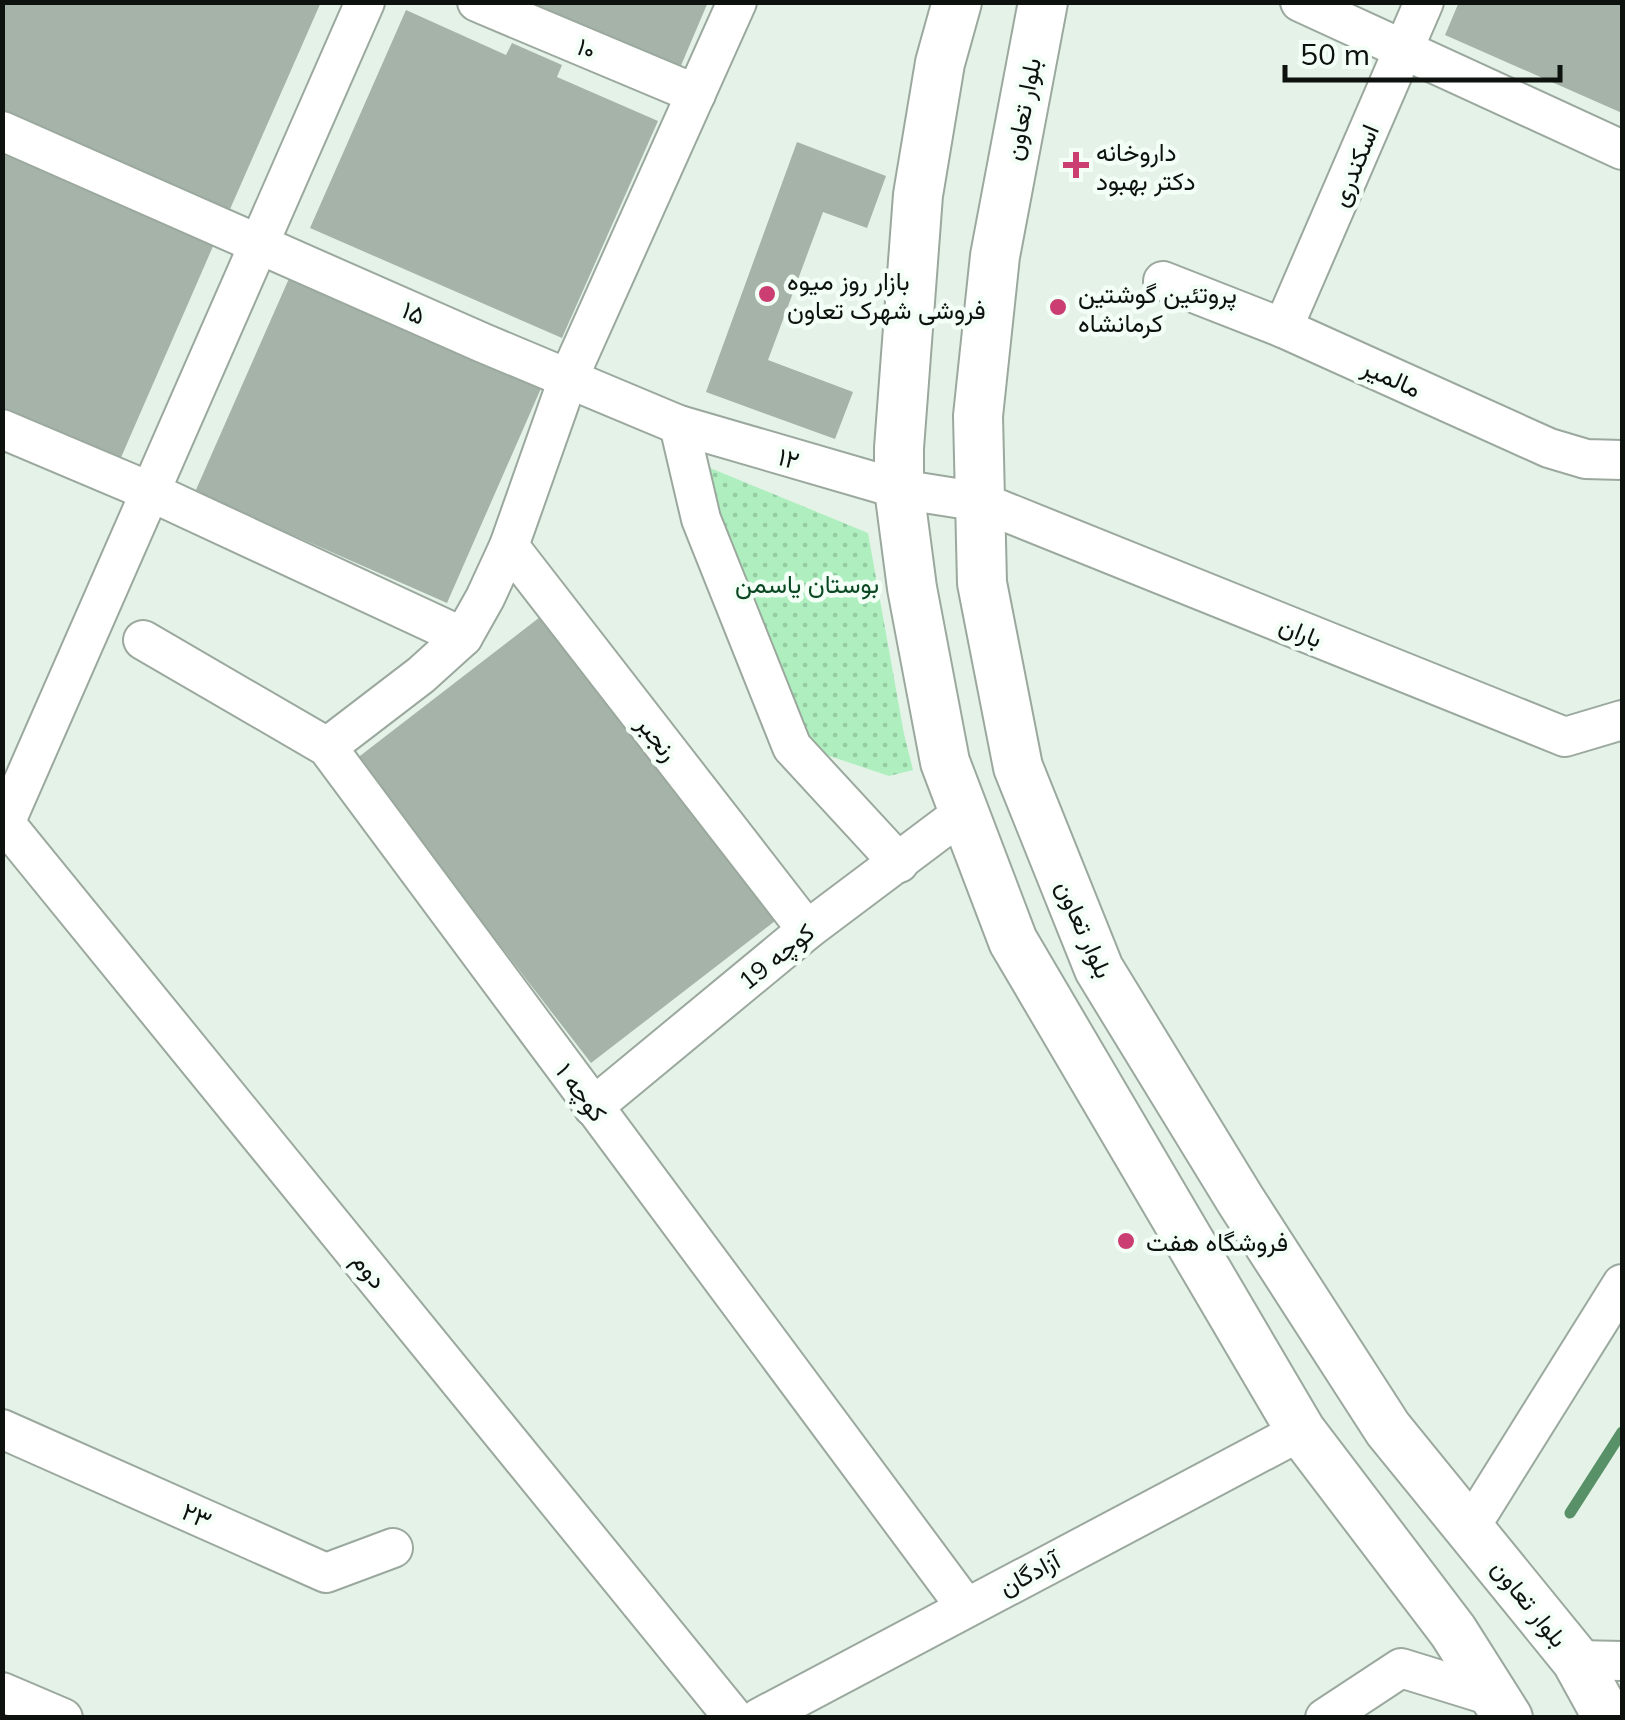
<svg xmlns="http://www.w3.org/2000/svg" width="1625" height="1720" font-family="Mulish,Vazirmatn,sans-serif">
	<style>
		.park { fill: url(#park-dots) }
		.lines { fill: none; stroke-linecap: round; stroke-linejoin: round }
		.stream { stroke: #589068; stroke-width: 11 }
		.building { fill: #a5b3a8 }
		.minor-casing { stroke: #9ba89e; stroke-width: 42 }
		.major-casing { stroke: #9ba89e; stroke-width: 52 }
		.minor { stroke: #fff; stroke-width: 38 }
		.major { stroke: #fff; stroke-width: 48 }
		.poi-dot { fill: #ca3e72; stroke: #f3fff6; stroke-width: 4 }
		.labels { text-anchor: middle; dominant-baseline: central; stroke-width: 9; stroke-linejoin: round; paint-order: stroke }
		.street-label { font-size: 25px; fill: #0d120e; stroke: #f3fff6 }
		.poi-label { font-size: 25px; fill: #0d120e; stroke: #f3fff6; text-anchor: start }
		.park-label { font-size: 25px; fill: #0b4723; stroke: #f3fff6 }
	</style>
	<defs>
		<pattern id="park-dots" width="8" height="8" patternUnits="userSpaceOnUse" patternTransform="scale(2.5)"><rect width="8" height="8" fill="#afefbf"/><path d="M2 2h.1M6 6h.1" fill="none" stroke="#95cca3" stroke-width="1.8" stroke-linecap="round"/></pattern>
	</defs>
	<rect width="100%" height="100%" fill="#e4f2e7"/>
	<path class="park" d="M 703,465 L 868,533 L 904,734 L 913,770 L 889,776 L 797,745 L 761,650 Z"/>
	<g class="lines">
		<path class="stream" d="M 1570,1513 L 1622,1432"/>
	</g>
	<g class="building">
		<path d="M 2,2 L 321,2 L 227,216 L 2,117 Z"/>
		<path d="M 511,2 L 708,2 L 677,75 Z"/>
		<path d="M 1459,2 L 1622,2 L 1622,113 L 1445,35 Z"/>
		<path d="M 406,10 L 506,55 L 512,43 L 562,65 L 557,77 L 658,121 L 562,338 L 310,228 Z"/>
		<path d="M 797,142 L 886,176 L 867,228 L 823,212 L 768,360 L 853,392 L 835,439 L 706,392 Z"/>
		<path d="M 2,150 L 214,244 L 119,462 L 2,410 Z"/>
		<path d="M 291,274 L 542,386 L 447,603 L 195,492 Z"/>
		<path d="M 544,614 L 779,918 L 591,1063 L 356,759 Z"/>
	</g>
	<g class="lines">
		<g class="minor-casing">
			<g id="minor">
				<path d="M 477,2 L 696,94"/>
				<path d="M 1300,2 L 1622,150"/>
				<path d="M 2,131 L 483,343 L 679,425 L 899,489 L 981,502 L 1565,737 L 1622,720"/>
				<path d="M 1163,281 L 1283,328 L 1549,448 L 1586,459 L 1622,460"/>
				<path d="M 1283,328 L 1424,2"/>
				<path d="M 679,425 L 701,519 L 792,747 L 899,863"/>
				<path d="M 2,429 L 151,492 L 463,637"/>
				<path d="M 509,546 L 807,930"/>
				<path d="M 143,640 L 327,747 L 965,1606"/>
				<path d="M 327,747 L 421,675 L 463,637 L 485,598 L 509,546 L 568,379 L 737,2"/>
				<path d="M 5,823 L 734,1718"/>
				<path d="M 2,830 L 365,2"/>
				<path d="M 593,1107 L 807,930 L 964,812"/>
				<path d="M 2,1429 L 326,1573 L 393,1548"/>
				<path d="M 1469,1529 L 1622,1284"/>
				<path d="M 1576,1660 L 1622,1661"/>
				<path d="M 2,1692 L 63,1718"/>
				<path d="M 759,1718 L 1301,1431"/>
				<path d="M 1325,1718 L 1401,1668 L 1495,1697"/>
			</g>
		</g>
		<g class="major-casing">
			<g id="major">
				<path d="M 957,2 L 940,63 L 918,195 L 899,448 L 899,489 L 912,588 L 945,762 L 1013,941 L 1301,1431 L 1453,1631 L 1508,1718"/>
				<path d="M 1043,2 L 995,256 L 978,416 L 982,583 L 1018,767 L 1099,969 L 1241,1201 L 1388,1429 L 1576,1660 L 1608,1718"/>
			</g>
		</g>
		<use href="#minor" class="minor"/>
		<use href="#major" class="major"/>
	</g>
	<g class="poi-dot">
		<path d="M1071 150h10v10h10v10h-10v10h-10v-10h-10v-10h10z"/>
		<circle cx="767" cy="294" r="10"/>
		<circle cx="1058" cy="307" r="10"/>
		<circle cx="1126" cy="1241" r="10"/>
	</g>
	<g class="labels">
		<g class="street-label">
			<text transform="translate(587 48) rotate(23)">۱۰</text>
			<text transform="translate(1022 109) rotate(-79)">بلوار تعاون</text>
			<text transform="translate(1354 165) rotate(-67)">اسکندری</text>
			<text transform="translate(414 312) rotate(24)">۱۵</text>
			<text transform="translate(1392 377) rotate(24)">مالمیر</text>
			<text transform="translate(789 458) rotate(16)">۱۲</text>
			<text transform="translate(1301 631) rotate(22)">باران</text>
			<text transform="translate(658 738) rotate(52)">رنجبر</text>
			<text transform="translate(1085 929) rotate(66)">بلوار تعاون</text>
			<text transform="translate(776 956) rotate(-39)">کوچه 19</text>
			<text transform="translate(582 1092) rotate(53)">کوچه ۱</text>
			<text transform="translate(370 1270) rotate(51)">دوم</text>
			<text transform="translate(197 1515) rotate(24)">۲۳</text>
			<text transform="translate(1029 1573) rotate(-28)">آزادگان</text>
			<text transform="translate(1530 1603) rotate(51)">بلوار تعاون</text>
		</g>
		<g class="poi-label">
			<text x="1096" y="151">داروخانه<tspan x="1096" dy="29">دکتر بهبود</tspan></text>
			<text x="787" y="280">بازار روز میوه<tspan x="787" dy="29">فروشی شهرک تعاون</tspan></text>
			<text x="1078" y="293">پروتئین گوشتین<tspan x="1078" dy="29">کرمانشاه</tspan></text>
			<text x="1146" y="1241">فروشگاه هفت</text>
		</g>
		<g class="park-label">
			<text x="807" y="583">بوستان یاسمن</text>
		</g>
	</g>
	<rect width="1625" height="1720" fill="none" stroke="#0d120e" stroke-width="10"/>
	<path d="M1285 65v15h275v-15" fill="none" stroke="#0d120e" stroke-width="5"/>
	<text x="1300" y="65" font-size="30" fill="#0d120e" stroke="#f3fff6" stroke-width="8" paint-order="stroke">50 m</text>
</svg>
